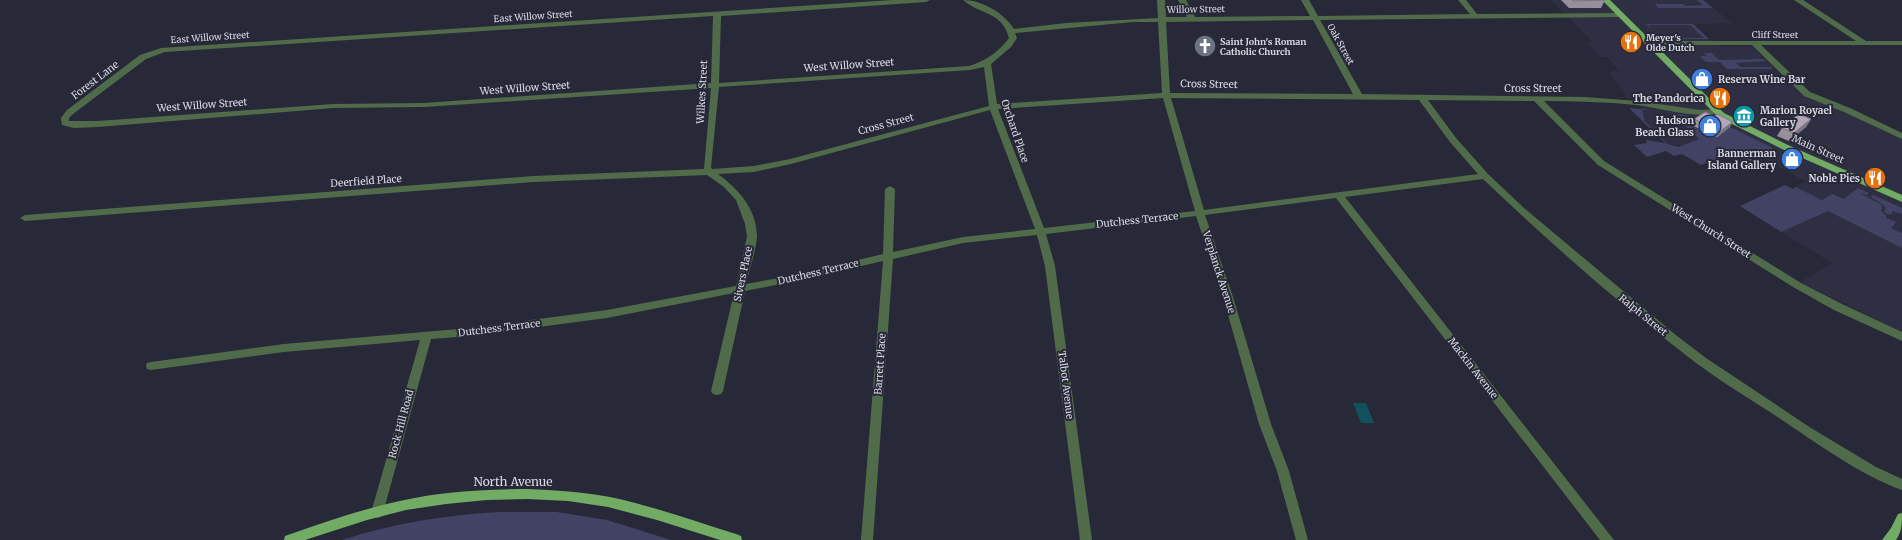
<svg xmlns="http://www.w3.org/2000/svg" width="1902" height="540" font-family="Merriweather,serif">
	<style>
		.built { fill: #2f2f44 }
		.green { fill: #424264 }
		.water { fill: #10515b }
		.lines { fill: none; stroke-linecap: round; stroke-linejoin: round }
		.minor { fill: #506b49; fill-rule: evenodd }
		.major { fill: #72ab63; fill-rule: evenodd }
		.wall { fill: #988f9d }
		.shaded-wall { fill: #7c7480 }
		.building { fill: #b1a6b7; stroke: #7c7480 }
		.labels { text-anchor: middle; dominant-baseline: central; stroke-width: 4; stroke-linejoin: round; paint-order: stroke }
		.far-street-label { font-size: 9px; fill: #d9d9e3; stroke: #282938 }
		.far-poi-label { font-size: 9px; font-weight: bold; fill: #d9d9e3; stroke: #282938; text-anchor: start }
		.street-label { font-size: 10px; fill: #d9d9e3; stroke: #282938 }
		.poi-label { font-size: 10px; font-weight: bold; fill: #d9d9e3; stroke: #282938; text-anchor: end }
		.near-street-label { font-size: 12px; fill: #d9d9e3; stroke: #282938 }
	</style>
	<rect width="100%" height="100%" fill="#282938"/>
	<path class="built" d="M 1551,0 L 1703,0 L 1732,23 L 1693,24 L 1716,46 L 1753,47 L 1801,94 L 1850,114 L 1902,138 L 1902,332 L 1801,282 L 1832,263 L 1781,232 L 1828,211 L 1834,206 L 1796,187 L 1805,181 L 1757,155 L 1744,160 L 1728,151 L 1667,144 L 1645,121 L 1639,101 L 1627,98 L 1609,72 L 1620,71 L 1607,57 L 1600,57 L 1588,42 L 1592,41 Z"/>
	<g class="green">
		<path d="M 1697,0 L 1703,0 L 1713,8 L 1658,8 L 1655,4 L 1683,4 L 1686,6 L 1703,5 Z"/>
		<path d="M 1646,24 L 1693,24 L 1709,39 L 1661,39 L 1656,34 L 1662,38 L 1704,38 L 1690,25 L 1649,25 L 1651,29 Z"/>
		<path d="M 1704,53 L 1712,53 L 1719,60 L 1763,59 L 1766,61 L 1736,63 L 1740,67 L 1771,67 L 1772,69 L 1727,69 L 1720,62 L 1706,62 L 1700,56 L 1707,56 Z"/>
		<path d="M 1629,108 L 1652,110 L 1642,110 L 1645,121 L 1667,144 L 1679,147 L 1699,139 L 1684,124 L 1679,115 L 1665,112 L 1690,116 L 1693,121 L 1688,125 L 1717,136 L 1730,127 L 1773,148 L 1752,161 L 1746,162 L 1731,153 L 1701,165 L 1682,154 L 1674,156 L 1666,151 L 1647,157 L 1634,145 L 1647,143 L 1646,140 L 1665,143 Z"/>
		<path d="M 1785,185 L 1793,189 L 1796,187 L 1822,200 L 1832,194 L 1844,199 L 1858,188 L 1869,193 L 1867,195 L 1860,193 L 1880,204 L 1882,206 L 1881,211 L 1886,216 L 1886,218 L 1896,222 L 1891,228 L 1902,233 L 1902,248 L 1828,211 L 1781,232 L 1740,206 Z"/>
		<path d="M 1873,195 L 1902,208 L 1902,214 L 1893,211 L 1890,215 L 1884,212 L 1886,207 L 1871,197 Z"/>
		<path d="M 500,512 L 557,512 L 607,520 L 671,540 L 342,540 C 393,523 446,515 500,512 Z"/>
	</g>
	<path class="water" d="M 1353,403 L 1366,403 L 1374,423 L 1361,423 Z"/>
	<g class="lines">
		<g class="minor">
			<path d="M 893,0 L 930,0 L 926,2 L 721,16 L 719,83 L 969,66 C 985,61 999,52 1009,38 C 1002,11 980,15 963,0 C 982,0 1004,13 1014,29 L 1066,23 L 1158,18 L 1157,0 L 1165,0 L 1166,17 L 1187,17 L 1178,0 L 1186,0 L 1195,17 L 1310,16 L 1301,0 L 1309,0 L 1318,16 L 1470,14 L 1458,0 L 1466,0 L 1477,14 L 1623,13 L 1623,17 L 1620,17 L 1320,20 L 1362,94 L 1585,97 L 1637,101 L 1700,110 L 1719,109 L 1719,113 C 1692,119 1663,108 1636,105 C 1606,102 1575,101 1544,101 L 1604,161 L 1801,283 L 1842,304 L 1902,332 L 1902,341 L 1834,310 L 1793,287 L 1598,165 L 1534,101 L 1428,100 L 1456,138 L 1488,174 L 1524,208 L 1677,336 L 1706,358 L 1811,428 L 1876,467 L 1902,479 L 1902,490 C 1862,476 1815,442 1779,418 C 1752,400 1723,383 1696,363 C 1622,306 1551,244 1483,179 L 1345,197 L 1614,540 L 1600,540 L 1336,198 L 1205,215 L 1233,297 L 1271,424 L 1289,471 L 1308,540 L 1296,540 L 1277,471 L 1259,424 L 1223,297 L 1196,216 L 1046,234 L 1055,266 L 1092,540 L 1080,540 L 1045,266 L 1037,235 L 963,243 L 893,259 L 873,540 L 861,540 L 883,261 L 796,281 L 745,291 L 723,391 L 721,394 L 717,395 L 713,394 L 711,391 L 734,293 L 607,318 L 470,336 L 431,339 L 383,513 L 381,517 L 377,518 L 373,517 L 371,513 L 420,340 L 284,352 L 151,370 L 147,369 L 146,366 L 147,363 L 151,362 L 284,344 L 470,328 L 607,310 L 736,286 L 747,236 L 745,224 L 736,200 L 724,187 L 707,175 L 534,182 L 25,221 L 20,218 L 25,215 L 534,176 L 704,169 L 711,88 L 424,107 L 333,108 L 98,127 L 74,128 L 62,125 L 61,118 L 67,110 L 140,55 L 161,48 ZM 713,16 L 711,83 L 424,103 L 333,104 L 98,121 L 69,121 L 69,118 L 73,114 L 146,59 L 165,52 ZM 1313,20 L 1353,94 L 1170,93 L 1166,22 ZM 1133,22 L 1158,22 L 1162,93 L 997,104 L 991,64 L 1011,47 L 1017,38 L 1015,33 ZM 984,67 L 989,106 L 790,159 L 754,166 L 712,169 L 711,167 L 719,87 L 970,70 ZM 1163,98 L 1195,211 L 1044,228 L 998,109 ZM 1171,98 L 1419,100 L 1450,142 L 1478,174 L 1204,210 ZM 990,110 L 1035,229 L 963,237 L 893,252 L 895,189 L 890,186 L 885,189 L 883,254 L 796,275 L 746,284 C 749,271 757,247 757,235 C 756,208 738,189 718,174 L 754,172 L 791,164 Z"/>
			<path d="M 1794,0 L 1803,0 L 1866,41 L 1902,41 L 1902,45 L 1761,45 L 1810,92 L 1850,108 L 1902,133 L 1902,139 L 1844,112 L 1804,96 L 1752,45 L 1648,45 L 1644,43 L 1648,41 L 1856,41 Z"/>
		</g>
		<g class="major">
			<path d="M 1602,0 L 1610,0 L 1724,113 L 1788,145 L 1902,195 L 1902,202 L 1782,149 L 1718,117 Z"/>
			<path d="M 527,489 C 555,490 582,492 610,497 C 653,506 694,521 736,534 L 741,536 L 742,540 L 720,540 L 657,520 L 608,507 L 568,501 L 527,499 L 487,500 L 446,504 L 406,510 L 367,520 L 305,540 L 284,540 L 285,536 C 338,517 392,499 448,493 C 474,490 501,489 527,489 Z"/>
			<path d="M 1902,513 C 1902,523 1902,532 1896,540 L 1882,540 L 1891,528 L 1898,514 Z"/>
		</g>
	</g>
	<g class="wall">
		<path d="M 1561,0 L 1605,0 L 1601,8 L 1569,8 Z"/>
		<path d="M 1694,119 L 1730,127 L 1717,137 L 1691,125 Z"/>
		<path d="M 1811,119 L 1806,127 L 1789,141 L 1777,136 L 1782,128 Z"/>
	</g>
	<g class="shaded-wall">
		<path d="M 1811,119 L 1806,127 L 1789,141 L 1794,133 Z"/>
		<path d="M 1733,122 L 1730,127 L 1717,137 L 1720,131 Z"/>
	</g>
	<g class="building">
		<path d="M 1572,0 L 1605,0 L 1573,1 Z"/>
		<path d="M 1705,112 L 1715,116 L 1717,114 L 1733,122 L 1720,131 L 1694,119 Z"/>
		<path d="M 1799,114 L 1811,119 L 1794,133 L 1782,128 Z"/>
	</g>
	<defs>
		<g id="restaurant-disc" transform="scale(1.15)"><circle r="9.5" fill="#e8710a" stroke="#282938"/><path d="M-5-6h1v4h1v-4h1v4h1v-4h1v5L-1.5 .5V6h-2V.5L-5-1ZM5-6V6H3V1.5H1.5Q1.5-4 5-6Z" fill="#fff"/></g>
		<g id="church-disc" transform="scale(1.15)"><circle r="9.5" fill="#6b7280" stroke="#282938"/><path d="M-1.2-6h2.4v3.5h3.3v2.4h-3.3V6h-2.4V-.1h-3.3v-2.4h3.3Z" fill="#fff"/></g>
		<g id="shop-disc" transform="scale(1.15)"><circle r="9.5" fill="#3f7fe0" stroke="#282938"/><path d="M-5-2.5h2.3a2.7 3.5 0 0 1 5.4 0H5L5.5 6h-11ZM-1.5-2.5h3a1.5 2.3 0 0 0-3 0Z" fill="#fff"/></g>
		<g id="museum-disc" transform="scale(1.15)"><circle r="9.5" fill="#0f9aa8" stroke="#282938"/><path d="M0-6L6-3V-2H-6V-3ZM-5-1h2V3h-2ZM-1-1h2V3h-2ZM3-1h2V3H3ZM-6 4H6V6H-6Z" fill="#fff"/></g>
	</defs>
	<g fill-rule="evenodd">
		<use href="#restaurant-disc" x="1631" y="42"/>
		<use href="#church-disc" x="1205" y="46"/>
		<use href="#shop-disc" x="1702" y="79"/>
		<use href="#restaurant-disc" x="1720" y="98"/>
		<use href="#museum-disc" x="1744" y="116"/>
		<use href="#shop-disc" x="1710" y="126"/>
		<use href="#shop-disc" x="1792" y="159"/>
		<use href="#restaurant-disc" x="1875" y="178"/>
	</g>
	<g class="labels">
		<g class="far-street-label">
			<text transform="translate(1196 9) rotate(-1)">Willow Street</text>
			<text transform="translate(533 16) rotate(-4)">East Willow Street</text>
			<text x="1775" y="34">Cliff Street</text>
			<text transform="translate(210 37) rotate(-4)">East Willow Street</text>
			<text transform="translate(1341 44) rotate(61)">Oak Street</text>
		</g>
		<g class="far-poi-label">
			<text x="1646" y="37">Meyer's<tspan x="1646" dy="10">Olde Dutch</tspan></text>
			<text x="1220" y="41">Saint John's Roman<tspan x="1220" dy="10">Catholic Church</tspan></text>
		</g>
		<g class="street-label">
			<text transform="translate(849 65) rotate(-4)">West Willow Street</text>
			<text transform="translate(95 80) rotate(-37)">Forest Lane</text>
			<text transform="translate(1209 84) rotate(1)">Cross Street</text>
			<text transform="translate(525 88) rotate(-4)">West Willow Street</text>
			<text x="1533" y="88">Cross Street</text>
			<text transform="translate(702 92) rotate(-87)">Wilkes Street</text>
			<text transform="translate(202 105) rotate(-4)">West Willow Street</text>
			<text transform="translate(886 124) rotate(-15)">Cross Street</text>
			<text transform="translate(1015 131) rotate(71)">Orchard Place</text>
			<text transform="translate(1818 149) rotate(24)">Main Street</text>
			<text transform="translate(366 181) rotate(-4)">Deerfield Place</text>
			<text transform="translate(1137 220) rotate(-6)">Dutchess Terrace</text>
			<text transform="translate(1711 231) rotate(32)">West Church Street</text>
			<text transform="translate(818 272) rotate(-13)">Dutchess Terrace</text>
			<text transform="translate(1219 272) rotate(72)">Verplanck Avenue</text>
			<text transform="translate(743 274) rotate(-78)">Sivers Place</text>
			<text transform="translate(1643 315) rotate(39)">Ralph Street</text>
			<text transform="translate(499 328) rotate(-7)">Dutchess Terrace</text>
			<text transform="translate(880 364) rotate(-86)">Barrett Place</text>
			<text transform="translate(1473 368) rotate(52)">Mackin Avenue</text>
			<text transform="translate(1066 385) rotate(83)">Talbot Avenue</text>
			<text transform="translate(401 424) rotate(-75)">Rock Hill Road</text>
		</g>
		<g class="poi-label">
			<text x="1718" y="79" text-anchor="start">Reserva Wine Bar</text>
			<text x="1704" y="98">The Pandorica</text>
			<text x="1760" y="110" text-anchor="start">Marion Royael<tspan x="1760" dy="12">Gallery</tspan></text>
			<text x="1694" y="120">Hudson<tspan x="1694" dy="12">Beach Glass</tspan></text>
			<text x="1776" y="153">Bannerman<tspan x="1776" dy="12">Island Gallery</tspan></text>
			<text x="1860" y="178">Noble Pies</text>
		</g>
		<g class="near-street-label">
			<text x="513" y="481">North Avenue</text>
		</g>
	</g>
</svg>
